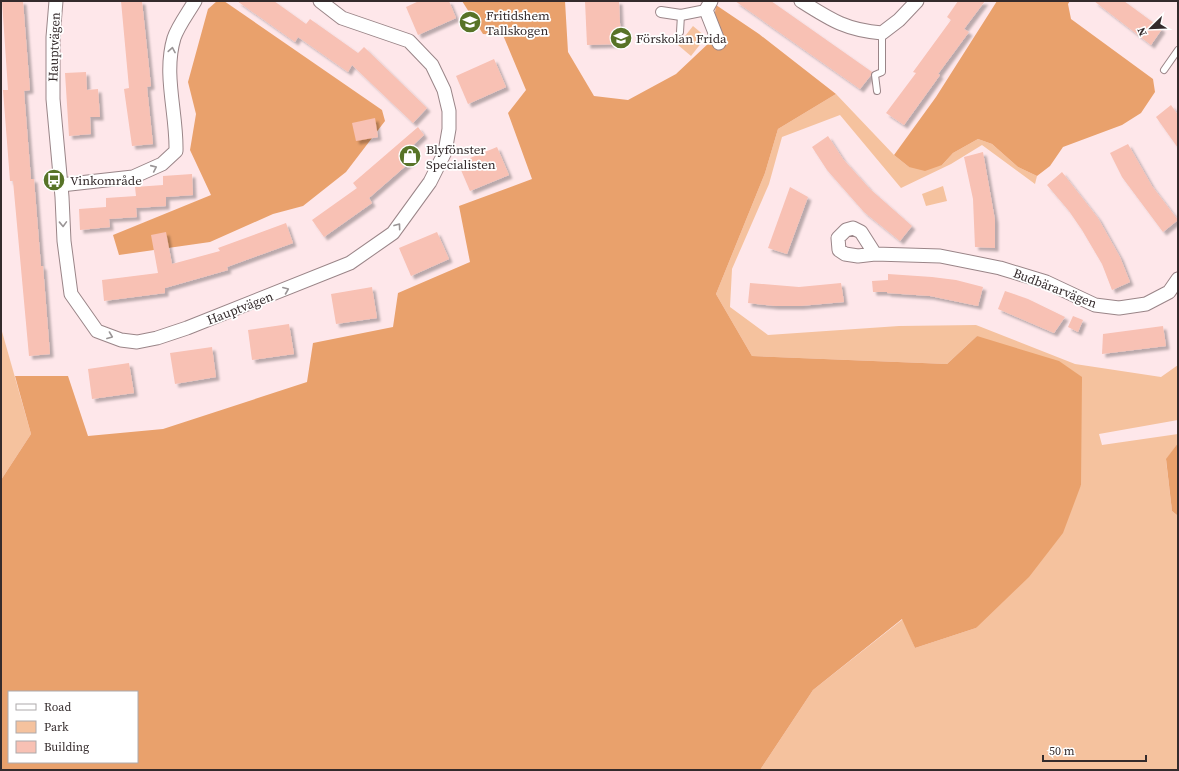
<svg xmlns="http://www.w3.org/2000/svg" width="1179" height="771" font-family="'Source Serif 4',serif">
	<style>
		.green { fill: #f5c29e }
		.forest { fill: #e9a16c; fill-rule: evenodd }
		.building { fill: #f8c1b4; filter: url(#shadow) }
		.lines { fill: none; stroke-linecap: round; stroke-linejoin: round }
		.service-casing { stroke: #9a8588; stroke-width: 8 }
		.pedestrian-casing { stroke: #9a8588; stroke-width: 12 }
		.minor-casing { stroke: #9a8588; stroke-width: 15 }
		.service { stroke: #fff; stroke-width: 6 }
		.pedestrian { stroke: #fff; stroke-width: 10 }
		.minor { stroke: #fff; stroke-width: 13 }
		.oneway { stroke: #9a9596 }
		.labels { text-anchor: middle; dominant-baseline: central; stroke-width: 3.5; stroke-linejoin: round; paint-order: stroke }
		.poi-label { font-size: 13px; fill: #342b2c; stroke: #fff; text-anchor: start }
		.street-label { font-size: 13px; fill: #342b2c; stroke: #fff }
	</style>
	<defs>
		<filter id="shadow"><feDropShadow dx="3.5" dy="3.5" stdDeviation="1" flood-color="#0004"/></filter>
	</defs>
	<rect width="100%" height="100%" fill="#fee7ea"/>
	<g class="green">
		<path d="M 693,26 L 706,37 L 691,56 L 678,45 Z"/>
		<path d="M 836,94 L 894,155 L 909,167 L 942,165 L 953,153 L 978,139 L 992,144 L 1018,167 L 1037,176 L 1035,184 L 982,145 L 951,164 L 901,188 L 840,115 L 782,137 L 769,184 L 732,269 L 730,307 L 768,335 L 899,326 L 976,325 L 1075,364 L 1161,377 L 1178,365 L 1178,420 L 1099,434 L 1102,445 L 1178,434 L 1178,443 L 1166,460 L 1172,511 L 1178,516 L 1178,770 L 760,770 L 813,690 L 903,619 L 915,648 L 976,628 L 1081,485 L 1080,451 L 977,336 L 947,364 L 752,356 L 716,294 L 765,173 L 778,129 Z"/>
		<path d="M 943,186 L 947,201 L 926,206 L 922,194 Z"/>
		<path d="M 1,328 L 31,434 L 1,480 Z"/>
	</g>
	<g class="forest">
		<path d="M 217,1 L 224,1 L 382,110 L 385,121 L 346,172 L 303,206 L 273,214 L 210,242 L 119,255 L 113,235 L 211,195 L 190,150 L 196,114 L 188,82 L 208,9 Z"/>
		<path d="M 462,1 L 565,1 L 568,52 L 594,96 L 628,100 L 676,74 L 711,41 L 716,5 L 759,34 L 836,94 L 778,129 L 765,173 L 716,294 L 752,356 L 947,364 L 977,336 L 1059,361 L 1082,377 L 1081,485 L 1063,533 L 1029,577 L 976,628 L 915,648 L 902,619 L 813,690 L 760,770 L 1,770 L 1,480 L 31,434 L 15,376 L 68,376 L 88,436 L 163,429 L 307,382 L 313,343 L 393,327 L 398,293 L 470,262 L 459,206 L 532,179 L 508,113 L 526,90 L 503,35 L 483,34 ZM 9,692 L 137,692 L 137,762 L 9,762 Z"/>
		<path d="M 997,1 L 1070,1 L 1068,4 L 1071,19 L 1153,79 L 1155,92 L 1141,113 L 1122,125 L 1063,147 L 1050,166 L 1037,176 L 1018,167 L 992,144 L 978,139 L 953,153 L 942,165 L 925,171 L 909,167 L 894,155 L 936,97 Z"/>
		<path d="M 1178,443 L 1178,516 L 1172,511 L 1166,459 Z"/>
	</g>
	<g class="building">
		<path d="M 2,1 L 23,1 L 30,90 L 24,91 L 31,179 L 34,179 L 41,266 L 43,266 L 50,354 L 29,356 L 13,181 L 10,181 L 3,90 L 8,90 Z"/>
		<path d="M 121,1 L 142,1 L 151,86 L 147,87 L 153,144 L 132,146 L 124,89 L 129,88 Z"/>
		<path d="M 237,1 L 274,1 L 306,24 L 310,19 L 358,53 L 364,47 L 427,108 L 413,123 L 352,65 L 348,72 L 298,37 L 295,42 Z"/>
		<path d="M 419,1 L 449,1 L 456,18 L 418,35 L 406,7 Z"/>
		<path d="M 585,1 L 619,1 L 621,44 L 587,45 Z"/>
		<path d="M 735,1 L 771,1 L 872,72 L 871,75 L 860,89 Z"/>
		<path d="M 958,1 L 985,1 L 964,29 L 969,32 L 938,74 L 940,75 L 904,125 L 886,113 L 916,73 L 913,72 L 951,20 L 947,17 Z"/>
		<path d="M 1094,1 L 1124,1 L 1162,29 L 1151,45 Z"/>
		<path d="M 494,59 L 506,87 L 468,104 L 456,76 Z"/>
		<path d="M 86,72 L 87,90 L 98,89 L 100,117 L 90,117 L 91,134 L 69,136 L 65,73 Z"/>
		<path d="M 1171,105 L 1178,115 L 1178,148 L 1156,117 Z"/>
		<path d="M 375,118 L 378,137 L 356,141 L 352,123 Z"/>
		<path d="M 418,127 L 424,135 L 409,149 L 416,157 L 369,198 L 372,203 L 324,237 L 312,220 L 357,188 L 353,183 Z"/>
		<path d="M 828,136 L 843,159 L 870,189 L 912,226 L 900,241 L 864,212 L 827,170 L 812,147 Z"/>
		<path d="M 1128,144 L 1152,186 L 1178,220 L 1163,232 L 1122,177 L 1110,153 Z"/>
		<path d="M 497,147 L 509,175 L 470,191 L 458,163 Z"/>
		<path d="M 983,152 L 995,220 L 995,248 L 975,247 L 973,199 L 964,157 Z"/>
		<path d="M 1062,172 L 1098,218 L 1120,257 L 1130,282 L 1112,290 L 1102,264 L 1082,230 L 1069,211 L 1047,185 Z"/>
		<path d="M 192,174 L 193,195 L 166,197 L 166,206 L 136,208 L 137,217 L 109,219 L 110,227 L 80,230 L 79,209 L 106,207 L 106,198 L 136,196 L 135,187 L 163,185 L 163,176 Z"/>
		<path d="M 790,187 L 808,197 L 787,254 L 768,248 Z"/>
		<path d="M 286,223 L 293,243 L 227,267 L 228,270 L 165,288 L 165,293 L 104,301 L 102,280 L 158,273 L 151,235 L 166,232 L 172,264 L 220,251 L 218,248 Z"/>
		<path d="M 437,232 L 449,259 L 411,276 L 399,248 Z"/>
		<path d="M 888,274 L 932,277 L 956,280 L 983,287 L 978,306 L 930,296 L 887,293 L 887,292 L 873,292 L 872,281 L 888,280 Z"/>
		<path d="M 750,283 L 799,287 L 841,283 L 844,302 L 800,306 L 775,306 L 748,303 Z"/>
		<path d="M 372,287 L 377,318 L 336,324 L 331,294 Z"/>
		<path d="M 1005,291 L 1028,299 L 1065,317 L 1054,333 L 998,309 Z"/>
		<path d="M 1073,316 L 1083,320 L 1078,332 L 1068,327 Z"/>
		<path d="M 289,324 L 294,354 L 252,360 L 248,330 Z"/>
		<path d="M 1163,326 L 1166,346 L 1102,354 L 1103,334 Z"/>
		<path d="M 212,347 L 216,377 L 175,384 L 170,353 Z"/>
		<path d="M 129,363 L 134,393 L 92,399 L 88,369 Z"/>
	</g>
	<g class="lines">
		<g class="service-casing">
			<g id="service">
				<path d="M 680,32 L 681,15"/>
				<path d="M 1164,70 L 1178,50"/>
				<path d="M 877,91 L 875,75 L 882,72 L 882,33"/>
			</g>
		</g>
		<g class="pedestrian-casing">
			<path id="pedestrian" d="M 661,12 L 681,15 L 706,10"/>
		</g>
		<g class="minor-casing">
			<g id="minor">
				<path d="M 56,1 L 53,37 L 53,99 L 62,197 L 64,241 L 71,294 L 97,331 L 121,340 L 137,342 L 157,338 L 187,328 L 350,263 L 393,233 L 430,182 L 445,152 L 449,129 L 449,111 L 444,90 L 432,65 L 409,41 L 342,18 L 320,1"/>
				<path d="M 711,1 L 706,10 L 719,43"/>
				<path d="M 801,1 C 831,20 846,30 882,33 L 899,20 L 917,1"/>
				<path d="M 61,185 L 133,177 L 162,164 L 176,151 C 177,113 163,75 174,38 C 178,26 188,13 195,1"/>
				<path d="M 875,254 L 861,232 L 853,228 L 846,230 L 838,238 L 839,250 L 845,254 L 858,256 L 875,254 L 940,256 L 1000,268 L 1046,282 L 1095,305 L 1119,308 L 1146,304 L 1169,292 L 1178,279"/>
			</g>
		</g>
		<use href="#service" class="service"/>
		<use href="#pedestrian" class="pedestrian"/>
		<use href="#minor" class="minor"/>
	</g>
	<defs><path id="oneway-chevron" d="M-2-3.5L2.5 0L-2 3.5" fill="none" stroke-width="1.6" stroke-linecap="round" stroke-linejoin="round"/></defs>
	<g class="oneway">
		<use href="#oneway-chevron" transform="translate(172 50) rotate(-80)"/>
		<use href="#oneway-chevron" transform="translate(154 168) rotate(-24)"/>
		<use href="#oneway-chevron" transform="translate(63 224) rotate(88)"/>
		<use href="#oneway-chevron" transform="translate(398 226) rotate(-54)"/>
		<use href="#oneway-chevron" transform="translate(286 290) rotate(-22)"/>
		<use href="#oneway-chevron" transform="translate(110 336) rotate(21)"/>
	</g>
	<defs>
		<g id="school-disc" transform="scale(1.15)"><circle r="9.5" fill="#577327" stroke="#fff"/><path d="M0-5L7-2L0 1L-7-2ZM-4 1L0 2.5L4 1V4Q0 6-4 4Z" fill="#fff"/></g>
		<g id="shop-disc" transform="scale(1.15)"><circle r="9.5" fill="#577327" stroke="#fff"/><path d="M-5-2.5h2.3a2.7 3.5 0 0 1 5.4 0H5L5.5 6h-11ZM-1.5-2.5h3a1.5 2.3 0 0 0-3 0Z" fill="#fff"/></g>
		<g id="bus-disc" transform="scale(1.15)"><circle r="9.5" fill="#577327" stroke="#fff"/><path d="M-5-6H5V4H4V6H2V4H-2V6H-4V4H-5ZM-3.5-4V0h7V-4ZM-3.5 1.2v1.5H-2V1.2ZM2 1.2v1.5H3.5V1.2Z" fill="#fff"/></g>
	</defs>
	<g fill-rule="evenodd">
		<use href="#school-disc" x="470" y="22"/>
		<use href="#school-disc" x="621" y="38"/>
		<use href="#shop-disc" x="410" y="156"/>
		<use href="#bus-disc" x="54" y="180"/>
	</g>
	<g class="labels">
		<g class="poi-label">
			<text x="486" y="15">Fritidshem<tspan x="486" dy="15">Tallskogen</tspan></text>
			<text x="636" y="38">Förskolan Frida</text>
			<text x="426" y="149">Blyfönster<tspan x="426" dy="15">Specialisten</tspan></text>
			<text x="70" y="180">Vinkområde</text>
		</g>
		<g class="street-label">
			<text transform="translate(54 47) rotate(-88)">Hauptvägen</text>
			<text transform="translate(1055 288) rotate(21)">Budbärarvägen</text>
			<text transform="translate(240 308) rotate(-21)">Hauptvägen</text>
		</g>
	</g>
	<rect width="1179" height="771" fill="none" stroke="#342b2c" stroke-width="4"/>
	<rect x="8" y="691" width="130" height="72" fill="#ffffff" stroke="#aeaaab"/>
	<rect x="16" y="704" width="20" height="6" fill="#ffffff" stroke="#aeaaab"/>
	<text x="44" y="711" font-size="12" fill="#342b2c">Road</text>
	<rect x="16" y="721" width="20" height="12" fill="#f5c29e" stroke="#aeaaab"/>
	<text x="44" y="731" font-size="12" fill="#342b2c">Park</text>
	<rect x="16" y="741" width="20" height="12" fill="#f8c1b4" stroke="#aeaaab"/>
	<text x="44" y="751" font-size="12" fill="#342b2c">Building</text>
	<g transform="translate(1151 28) rotate(247)" stroke="#ffffff" stroke-width="3" paint-order="stroke">
	<path d="M0-3L7 15L0 10L-7 15Z" fill="#342b2c"/>
	<text y="-6" font-size="11" font-weight="bold" text-anchor="middle" fill="#342b2c">N</text>
	</g>
	<path d="M1043 755v6h103v-6" fill="none" stroke="#342b2c" stroke-width="2"/>
	<text x="1049" y="755" font-size="12" fill="#342b2c" stroke="#ffffff" stroke-width="3" paint-order="stroke">50 m</text>
</svg>
